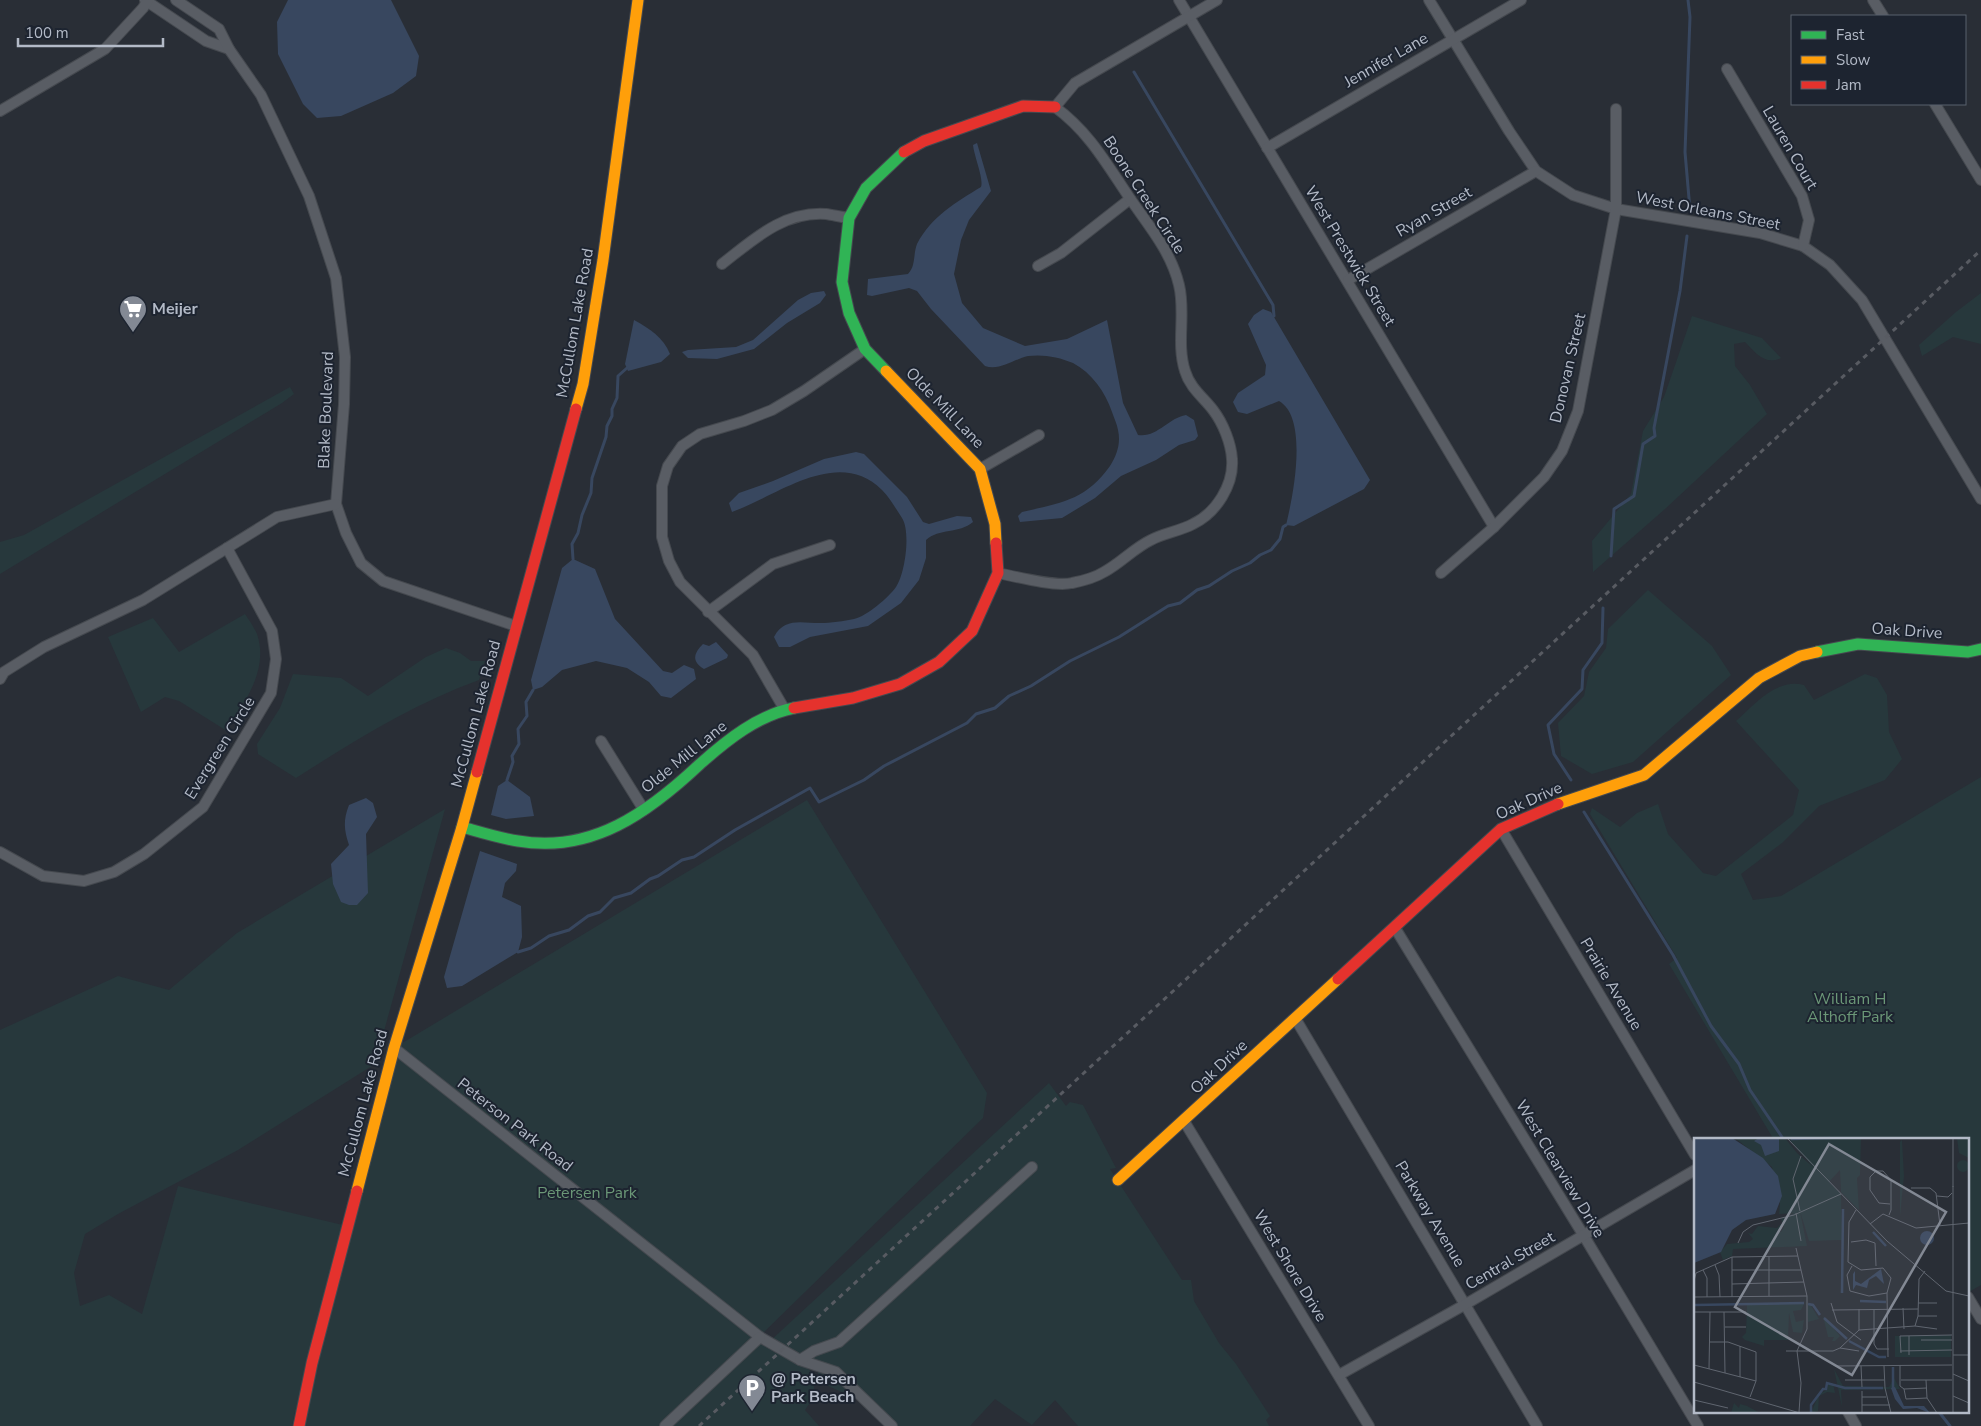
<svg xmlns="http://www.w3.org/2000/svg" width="1981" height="1426" font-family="'Nunito Sans',sans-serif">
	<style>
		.green { fill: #27383c }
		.water { fill: #38475f }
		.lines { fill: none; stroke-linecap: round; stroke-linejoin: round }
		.stream { stroke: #38475f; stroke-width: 3 }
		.street-casing { stroke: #45494f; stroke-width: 12 }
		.fast-casing { stroke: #45494f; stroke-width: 13 }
		.slow-casing { stroke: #45494f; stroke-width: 13 }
		.jam-casing { stroke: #45494f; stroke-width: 13 }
		.street { stroke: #595d64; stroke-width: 10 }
		.fast { stroke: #30b455; stroke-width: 11 }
		.slow { stroke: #ff9f0a; stroke-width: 11 }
		.jam { stroke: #e5322d; stroke-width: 11 }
		.rail { stroke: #585b62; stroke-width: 3; stroke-dasharray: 5 5; stroke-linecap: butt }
		.labels { text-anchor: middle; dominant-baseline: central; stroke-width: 4; stroke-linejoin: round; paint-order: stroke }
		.street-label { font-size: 16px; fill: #b3bac7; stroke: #1d2430 }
		.poi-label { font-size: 16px; font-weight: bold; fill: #b3bac7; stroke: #1d2430; text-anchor: start }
		.park-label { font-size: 16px; fill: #6b9777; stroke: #1d2430 }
		.inset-river { fill: none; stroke: #38475f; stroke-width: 2.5 }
		.inset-road { fill: none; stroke: #606670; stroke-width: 1 }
		.view { fill: #838994; fill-opacity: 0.15; stroke: #838994; stroke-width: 2.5 }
		.inset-edge { fill: none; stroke: #b3bac7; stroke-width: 2.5 }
	</style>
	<rect width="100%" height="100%" fill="#292e36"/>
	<g class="green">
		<path d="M 1981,293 L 1981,344 L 1953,337 L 1922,356 L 1919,345 L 1956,312 Z"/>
		<path d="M 1692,316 L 1762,338 L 1781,358 C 1765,366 1755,352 1745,342 L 1734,344 L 1735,366 L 1750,385 L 1767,414 L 1665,509 L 1593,572 L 1592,541 L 1631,494 L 1643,431 L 1664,397 Z"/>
		<path d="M 290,387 L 294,394 L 282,403 L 0,574 L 0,542 L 24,535 Z"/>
		<path d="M 1648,590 L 1712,646 L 1731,675 L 1633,762 L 1592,774 L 1561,756 L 1558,723 L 1584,696 L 1589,672 L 1606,648 L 1608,629 Z"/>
		<path d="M 245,614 C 249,620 254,627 257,634 C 269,670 245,701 227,731 L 179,701 L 165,697 L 141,712 L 108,637 L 153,618 L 179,652 Z"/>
		<path d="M 446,648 L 460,653 L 471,661 L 485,661 L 479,680 C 413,704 354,741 296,778 L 258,754 L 257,744 L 280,708 L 293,674 L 341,678 L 368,696 L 426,657 Z"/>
		<path d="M 1865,674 L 1877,678 L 1887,695 L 1889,732 L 1902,759 L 1885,780 L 1819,806 L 1782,843 L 1741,874 L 1753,900 L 1781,896 L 1981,777 L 1981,1285 L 1967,1293 L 1967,1140 L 1774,1140 L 1669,964 L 1677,958 L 1590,814 L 1592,808 L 1620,827 L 1637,813 L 1658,804 L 1668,834 L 1703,873 L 1716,876 L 1793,815 L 1799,790 L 1736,721 C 1755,704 1776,678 1804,685 L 1814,700 Z"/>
		<path d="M 807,800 L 987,1093 L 983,1118 L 760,1336 L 769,1342 L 1049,1083 L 1066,1106 L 1070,1102 L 1083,1105 L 1116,1168 L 1110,1169 L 1182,1280 L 1191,1280 L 1194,1301 L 1219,1343 L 1236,1364 L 1270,1416 L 1266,1420 L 1269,1426 L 1078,1426 L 1055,1400 L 1032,1425 L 995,1399 L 970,1426 L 892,1426 L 858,1394 L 852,1397 L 820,1382 L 816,1365 L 801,1361 L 812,1373 L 815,1395 L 805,1410 L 819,1426 L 300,1426 L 302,1412 L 295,1411 L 292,1426 L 0,1426 L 0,1030 L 118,976 L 169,990 L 237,933 L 445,809 L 375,1064 L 238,1150 L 118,1214 L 85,1234 L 74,1273 L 80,1306 L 109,1295 L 142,1314 L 178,1186 L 347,1226 L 394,1048 Z"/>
	</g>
	<g class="water">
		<path d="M 288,0 L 391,0 L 419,56 L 416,76 L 393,93 L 341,116 L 317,118 L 303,104 L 278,54 L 277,22 Z"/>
		<path d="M 977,143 L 991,191 L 969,220 L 961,240 L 954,274 L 962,303 L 983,328 L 1025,346 L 1067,339 L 1107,320 L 1123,403 L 1138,435 C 1157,438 1168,418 1186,415 L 1194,420 L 1198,436 L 1195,440 L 1179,445 L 1156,460 L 1121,476 L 1095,498 L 1062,518 L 1020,522 L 1018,516 L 1022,512 C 1061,503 1086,500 1110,466 C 1117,455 1121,443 1118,430 C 1117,424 1114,418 1112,412 C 1105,392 1092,373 1073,363 C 1059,357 1043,354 1028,356 C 1014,359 1000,371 985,366 L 931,309 L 917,291 L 909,288 L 872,296 L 867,295 L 868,279 L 908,274 C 916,266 913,254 917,244 C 931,217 956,202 981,187 C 984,179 974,156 973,145 Z"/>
		<path d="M 824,291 L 826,295 L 820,303 L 787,323 L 754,349 L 717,359 L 688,358 L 682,352 L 688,350 L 736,347 L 753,340 L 798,300 L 811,293 Z"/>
		<path d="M 1263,309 L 1271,312 L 1370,480 L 1364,489 L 1294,526 L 1286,525 C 1293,497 1309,418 1279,401 L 1247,414 L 1238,412 L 1233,402 L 1238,393 L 1265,375 L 1266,365 L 1248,324 L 1254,315 Z"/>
		<path d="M 634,320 C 650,329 663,337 670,354 L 661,362 L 628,371 L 625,364 Z"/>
		<path d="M 856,452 L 864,454 L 907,497 L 923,522 L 929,524 L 957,516 L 971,517 L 973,522 C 959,534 939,528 926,540 L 926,558 L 919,580 L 901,603 L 868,626 L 810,637 L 790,647 L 779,647 L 774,637 C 784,617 802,623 820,623 C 831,623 844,621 854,619 C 867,616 888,598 896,587 C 905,574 911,532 902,518 C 896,509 890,498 882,490 C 838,446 777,496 732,512 L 729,503 L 739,493 L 773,481 L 824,459 Z"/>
		<path d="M 573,559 L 595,569 L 615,619 L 663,671 L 672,673 L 684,665 L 694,669 L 696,679 L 671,698 L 661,696 L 649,682 L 627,668 L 596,661 L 562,670 L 542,687 L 533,690 L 531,680 L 562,568 Z"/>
		<path d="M 716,642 L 728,655 L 727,658 L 704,669 C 691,661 694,653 703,644 L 709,646 Z"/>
		<path d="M 507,780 L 530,797 L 534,816 L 506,819 L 491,815 L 498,786 Z"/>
		<path d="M 366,798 L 373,803 L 377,817 L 366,834 L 368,893 L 357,905 L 349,905 L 341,902 L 333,884 L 331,864 L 349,845 C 344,830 343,820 349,805 Z"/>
		<path d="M 480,851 L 517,864 L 516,871 L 505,883 L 502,897 L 521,906 L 522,937 L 518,952 L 462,986 L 447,988 L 444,977 Z"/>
	</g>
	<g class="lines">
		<g class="stream">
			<path d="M 1688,0 L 1690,17 L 1685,152 L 1690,210"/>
			<path d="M 1134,72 L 1273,305 L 1274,316"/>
			<path d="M 1611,556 L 1614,509 L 1634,496 L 1643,444 L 1655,436 L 1654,428 L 1680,291 L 1687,236"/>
			<path d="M 573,559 L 572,544 L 578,533 L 582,515 L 591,493 L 592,478 L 606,437 L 607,426 L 612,416 L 612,409 L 617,398 L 618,376 L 627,368"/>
			<path d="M 507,780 L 513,762 L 512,756 L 519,744 L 518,729 L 527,716 L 526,702 L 533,690"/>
			<path d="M 1571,780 L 1554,754 L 1548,725 L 1582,689 L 1583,670 L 1602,643 L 1603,608"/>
			<path d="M 1584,812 L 1673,955 L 1711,1026 L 1739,1064 L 1750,1090 L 1784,1140"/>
			<path d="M 518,952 L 531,948 L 549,936 L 569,930 L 588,916 L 600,912 L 614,898 L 631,893 L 650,879 L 658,876 L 682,860 L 694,857 L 735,830 L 810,788 L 819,802 L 864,780 L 884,766 L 967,723 L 976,714 L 995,708 L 1009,696 L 1031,686 L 1070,661 L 1119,637 L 1168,606 L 1180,603 L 1197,590 L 1209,586 L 1232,571 L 1250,563 L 1260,555 L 1271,550 L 1280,539 L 1283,527 L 1286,525"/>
			<path d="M 1939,1412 L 1950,1426"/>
		</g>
		<g class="street-casing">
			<g id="street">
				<path d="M 145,0 L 206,41 L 229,49"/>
				<path d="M 176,0 L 219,29 L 229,49 L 261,95 L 309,196 L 336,278 L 345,357 L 344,404 L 336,504 L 346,533 L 361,563 L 383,581 L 516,626"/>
				<path d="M 1179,0 L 1494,527"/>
				<path d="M 1429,0 L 1509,131 L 1536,171 L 1573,195 L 1616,209 L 1760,233 L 1803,246 L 1830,265 L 1862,300 L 1981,499"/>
				<path d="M 1873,0 L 1883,16"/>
				<path d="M 1727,69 L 1802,196 L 1809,220 L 1803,246"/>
				<path d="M 1935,104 L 1981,180"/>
				<path d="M 0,111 L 105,49 L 143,8 L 148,0"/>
				<path d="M 1267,148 L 1521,0"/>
				<path d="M 722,264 C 753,240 783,211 826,214 C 833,215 841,217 849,218"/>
				<path d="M 1038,266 L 1061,253 L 1130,199"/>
				<path d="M 1348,280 L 1536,171"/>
				<path d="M 980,469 L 1039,435"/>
				<path d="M 998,573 C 1017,577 1055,587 1072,583 C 1082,581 1096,577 1104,572 C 1121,563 1134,548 1151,540 C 1164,533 1180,531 1193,524 C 1216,513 1234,485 1232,459 C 1231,443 1223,423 1213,410 C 1203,397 1190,388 1185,371 C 1176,343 1186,313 1179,285 C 1171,251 1148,225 1129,197 C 1106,163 1089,132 1055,107 L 1075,83 L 1217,0"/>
				<path d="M 1441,573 L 1494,527 L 1544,477 L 1562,451 L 1578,411 L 1616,209 L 1616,109"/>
				<path d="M 708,612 L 773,564 L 830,545"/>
				<path d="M 0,679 L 4,672 L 44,647 L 143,600 L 277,517 L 336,504"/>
				<path d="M 785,710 L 753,655 L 680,582 L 669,561 L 662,537 L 662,486 L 668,466 L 682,446 L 700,434 L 744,421 L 772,410 L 804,391 L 865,349"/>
				<path d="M 601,741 L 644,810"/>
				<path d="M 1501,829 L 1695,1155"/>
				<path d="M 0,852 L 43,876 L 84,881 L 114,872 L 144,854 L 203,807 L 271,693 L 276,659 L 272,631 L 227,548"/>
				<path d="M 1395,928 L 1584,1236 L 1698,1426"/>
				<path d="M 1295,1018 L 1537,1426"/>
				<path d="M 394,1048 L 760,1337 L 800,1360 L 836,1372 L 892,1426"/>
				<path d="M 1184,1121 L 1369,1426"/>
				<path d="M 1968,1297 L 1981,1319"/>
				<path d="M 800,1360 L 814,1351 L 839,1342 L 1032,1167"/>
				<path d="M 1339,1375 L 1466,1304 L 1695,1170"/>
				<path d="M 1848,1412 L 1856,1426"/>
				<path d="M 665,1426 L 760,1337"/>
			</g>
		</g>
		<g class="fast-casing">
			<g id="fast">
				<path d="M 886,371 L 865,349 L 849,313 L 842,282 L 849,218 L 866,188 L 904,152"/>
				<path d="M 1817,652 L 1858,644 L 1968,652 L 1981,649"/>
				<path d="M 462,827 C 480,832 499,838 518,841 C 592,854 649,812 700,764 C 727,740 758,715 794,708"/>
			</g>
		</g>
		<g class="slow-casing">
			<g id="slow">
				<path d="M 886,371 L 980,469 L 995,524 L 996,543"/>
				<path d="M 576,409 L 583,384 L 603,260 L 638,0"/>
				<path d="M 1558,804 L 1644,775 L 1759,678 L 1800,656 L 1817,652"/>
				<path d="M 1118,1180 L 1338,979"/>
				<path d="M 357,1191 L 394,1048 L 462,827 L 477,772"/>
			</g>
		</g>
		<g class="jam-casing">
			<g id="jam">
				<path d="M 904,152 L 924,141 L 1023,106 L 1055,107"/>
				<path d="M 794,708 L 853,698 L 900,684 L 939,662 L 972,631 L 998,573 L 996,543"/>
				<path d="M 477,772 L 576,409"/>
				<path d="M 1338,979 L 1501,829 L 1558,804"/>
				<path d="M 299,1426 L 312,1363 L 357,1191"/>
			</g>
		</g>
		<use href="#street" class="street"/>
		<use href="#fast" class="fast"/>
		<use href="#slow" class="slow"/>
		<use href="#jam" class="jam"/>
		<path class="rail" d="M 699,1426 L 1981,250"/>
	</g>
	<defs>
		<g id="supermarket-pin" transform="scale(1.4375)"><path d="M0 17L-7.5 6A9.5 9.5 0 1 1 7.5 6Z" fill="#838994" stroke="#1d2430"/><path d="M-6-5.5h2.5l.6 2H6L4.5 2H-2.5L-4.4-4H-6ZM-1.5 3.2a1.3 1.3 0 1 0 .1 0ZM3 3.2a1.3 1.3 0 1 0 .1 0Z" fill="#fff"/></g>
		<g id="parking-pin" transform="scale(1.4375)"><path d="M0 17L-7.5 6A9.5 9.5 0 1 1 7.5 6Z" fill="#838994" stroke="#1d2430"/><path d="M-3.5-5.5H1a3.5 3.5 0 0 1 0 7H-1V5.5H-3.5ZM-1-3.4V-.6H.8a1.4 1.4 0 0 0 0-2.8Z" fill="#fff"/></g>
	</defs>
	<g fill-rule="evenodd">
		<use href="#supermarket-pin" x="133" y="309"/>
		<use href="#parking-pin" x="752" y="1388"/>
	</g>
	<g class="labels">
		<g class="street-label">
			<text transform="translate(1386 60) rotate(-30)">Jennifer Lane</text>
			<text transform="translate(1790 148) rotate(60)">Lauren Court</text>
			<text transform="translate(1144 195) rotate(57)">Boone Creek Circle</text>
			<text transform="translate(1708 211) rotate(11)">West Orleans Street</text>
			<text transform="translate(1434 212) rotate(-30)">Ryan Street</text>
			<text transform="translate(1350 256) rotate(59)">West Prestwick Street</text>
			<text transform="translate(575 323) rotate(-80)">McCullom Lake Road</text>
			<text transform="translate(1568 368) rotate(-77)">Donovan Street</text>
			<text transform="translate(945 408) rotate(46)">Olde Mill Lane</text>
			<text transform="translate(326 410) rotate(-88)">Blake Boulevard</text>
			<text transform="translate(1907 631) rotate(4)">Oak Drive</text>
			<text transform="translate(476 714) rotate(-75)">McCullom Lake Road</text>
			<text transform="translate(220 748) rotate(-58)">Evergreen Circle</text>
			<text transform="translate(684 757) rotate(-39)">Olde Mill Lane</text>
			<text transform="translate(1529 801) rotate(-24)">Oak Drive</text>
			<text transform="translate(1611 984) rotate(59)">Prairie Avenue</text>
			<text transform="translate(1219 1067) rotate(-43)">Oak Drive</text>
			<text transform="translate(363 1103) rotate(-75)">McCullom Lake Road</text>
			<text transform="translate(515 1125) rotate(38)">Peterson Park Road</text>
			<text transform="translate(1560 1169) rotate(59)">West Clearview Drive</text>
			<text transform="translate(1430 1214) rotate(59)">Parkway Avenue</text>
			<text transform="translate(1510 1261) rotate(-30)">Central Street</text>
			<text transform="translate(1290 1266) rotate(59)">West Shore Drive</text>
		</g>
		<g class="poi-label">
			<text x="152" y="309">Meijer</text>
			<text x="771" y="1379">@ Petersen<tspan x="771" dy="18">Park Beach</tspan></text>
		</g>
		<g class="park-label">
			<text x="1850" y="999">William H<tspan x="1850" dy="18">Althoff Park</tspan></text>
			<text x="587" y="1193">Petersen Park</text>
		</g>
	</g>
	<g transform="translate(1694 1138)">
		<rect width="275" height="275" fill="#292e36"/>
		<path d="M 41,0 L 91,0 L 103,15 L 119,29 L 94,0 L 167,0 L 166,37 L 163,40 L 165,72 L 147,54 L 146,32 L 135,44 L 147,56 L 148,102 L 115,103 L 106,73 L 113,108 L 39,111 L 38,118 L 29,122 L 26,114 L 33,106 L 55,104 L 59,101 L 54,95 L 58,96 L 64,88 L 83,90 L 87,86 L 88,89 L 83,92 L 87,94 L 90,89 L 87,81 L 100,75 L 85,76 L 86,66 L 78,29 ZM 263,0 L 275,0 L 275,20 L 265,15 ZM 208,2 L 210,38 L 206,79 L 206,4 ZM263 28a6 6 0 1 1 12 0a6 6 0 1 1-12 0ZM 53,166 L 110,166 L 107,172 L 99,173 L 102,184 L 110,182 L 108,195 L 99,194 L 95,175 L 94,202 L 70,202 L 70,208 L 51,202 L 48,199 L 52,195 ZM 116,166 L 125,181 L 114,184 L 113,168 ZM 129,178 L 146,198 L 141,203 L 138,203 L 140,199 L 134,199 ZM 257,197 L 257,219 L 201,219 L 201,198 ZM 140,231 L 149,248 L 195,249 L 200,240 L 206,251 L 147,252 L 148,269 ZM 139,245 L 141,255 L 133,254 L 125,258 L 124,273 L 117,275 L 125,256 L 133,252 L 134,246 ZM 40,265 L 45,270 L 46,266 L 53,268 L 66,275 L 37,275 Z" fill="#27383c"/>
		<path d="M 0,0 L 38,0 L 69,20 L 84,38 L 88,58 L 81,76 L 52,82 L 38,92 L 27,114 L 0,125 ZM 65,0 L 85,0 L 85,13 L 71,18 L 67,7 L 60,3 ZM226 100a7 7 0 1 1 14 0a7 7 0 1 1-14 0ZM 187,131 L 190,146 L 194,147 L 190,146 L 182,138 L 175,142 L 173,150 L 162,147 L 159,152 L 159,136 L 161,133 L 161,143 L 167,146 ZM 201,249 L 210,268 L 230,268 L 236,275 L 223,270 L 209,271 L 201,261 L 197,250 Z" fill="#38475f"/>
		<path class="inset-river" d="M 97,1 L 136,0M 179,94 L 192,108M 148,155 L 149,71M 166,163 L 192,164M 114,166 L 119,167 L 126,177M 1,167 L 110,165M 130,180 L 153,201M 155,203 L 185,219 L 192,219M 199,229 L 199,250M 117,275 L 117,267 L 129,251 L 132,251 L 133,245 L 151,250 L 189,250"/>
		<path class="inset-road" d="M 93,0 L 193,103 L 252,153 L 275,158M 259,0 L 259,49M 259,48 L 259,275M 217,50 L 236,50 L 242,55 L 246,87M 243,58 L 254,59 L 258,55M 162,72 L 155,84 L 154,124 L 167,132 L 189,130 L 197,140 L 193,155 L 194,219M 106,73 L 99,41 L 107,18M 102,75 L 107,103M 195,77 L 197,72 L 197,42 L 189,33 L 182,33 L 176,39 L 176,52 L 185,65 L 196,66M 176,86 L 189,76 L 222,90 L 275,85M 157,104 L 172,102 L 181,105 L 182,128M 44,105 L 49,94 L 59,87 L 100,77 L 147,56M 102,110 L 113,158 L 113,191 L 103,213 L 107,245 L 105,274M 38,119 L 38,159M 21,127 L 25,137 L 26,159M 158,128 L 153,137 L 156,153 L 175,158 L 193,155M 9,132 L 13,140 L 13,159M 38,132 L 107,132M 0,143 L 2,135 L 38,119 L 104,118M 38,146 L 110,144M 75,158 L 75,118M 0,159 L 113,158M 0,162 L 0,244M 137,165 L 143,184 L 167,202M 224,165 L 243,165M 209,170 L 210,191M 180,171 L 180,206 L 183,211 L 195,211M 138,172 L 224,171M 0,174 L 52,174M 30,174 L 31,235M 224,178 L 243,178M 221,188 L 224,178 L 225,141 L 231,133M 221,188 L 243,191M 31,189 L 52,189M 165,192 L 165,171M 215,198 L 215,217M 227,202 L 258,202M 15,204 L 34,204 L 62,214 L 62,243 L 56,259M 146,210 L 165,213M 92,213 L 139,213 L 146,210 L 165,192 L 221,188M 206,213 L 258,212M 207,215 L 206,198 L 258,197M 259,217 L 275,217M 0,227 L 62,243M 206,227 L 206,248 L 210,251 L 212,261 L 233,260M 141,228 L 258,227M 167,228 L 168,249M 190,228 L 191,250 L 197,275M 15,231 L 16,174M 259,236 L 275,243M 46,239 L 46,208M 151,242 L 190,242M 207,242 L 258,242M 232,242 L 233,260 L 243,275M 0,244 L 106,275M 210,251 L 233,250M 168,253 L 168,275M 259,258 L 275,265M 168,259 L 192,259M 0,262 L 34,270M 168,267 L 196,267"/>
		<path class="view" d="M 135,6 L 252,74 L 158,237 L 41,169 Z"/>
		<rect width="275" height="275" class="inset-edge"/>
	</g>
	<rect x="1791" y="15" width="175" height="90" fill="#1d2430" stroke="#59606c"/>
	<rect x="1801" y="31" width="25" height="8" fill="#30b455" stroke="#59606c"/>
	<text x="1836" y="40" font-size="15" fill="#b3bac7">Fast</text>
	<rect x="1801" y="56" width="25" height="8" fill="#ff9f0a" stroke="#59606c"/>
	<text x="1836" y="65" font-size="15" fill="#b3bac7">Slow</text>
	<rect x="1801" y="81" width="25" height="8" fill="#e5322d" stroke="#59606c"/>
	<text x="1836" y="90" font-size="15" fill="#b3bac7">Jam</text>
	<path d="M18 38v8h145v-8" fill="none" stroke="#b3bac7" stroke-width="2.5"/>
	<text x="25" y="38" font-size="15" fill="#b3bac7" stroke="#1d2430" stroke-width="4" paint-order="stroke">100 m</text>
</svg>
